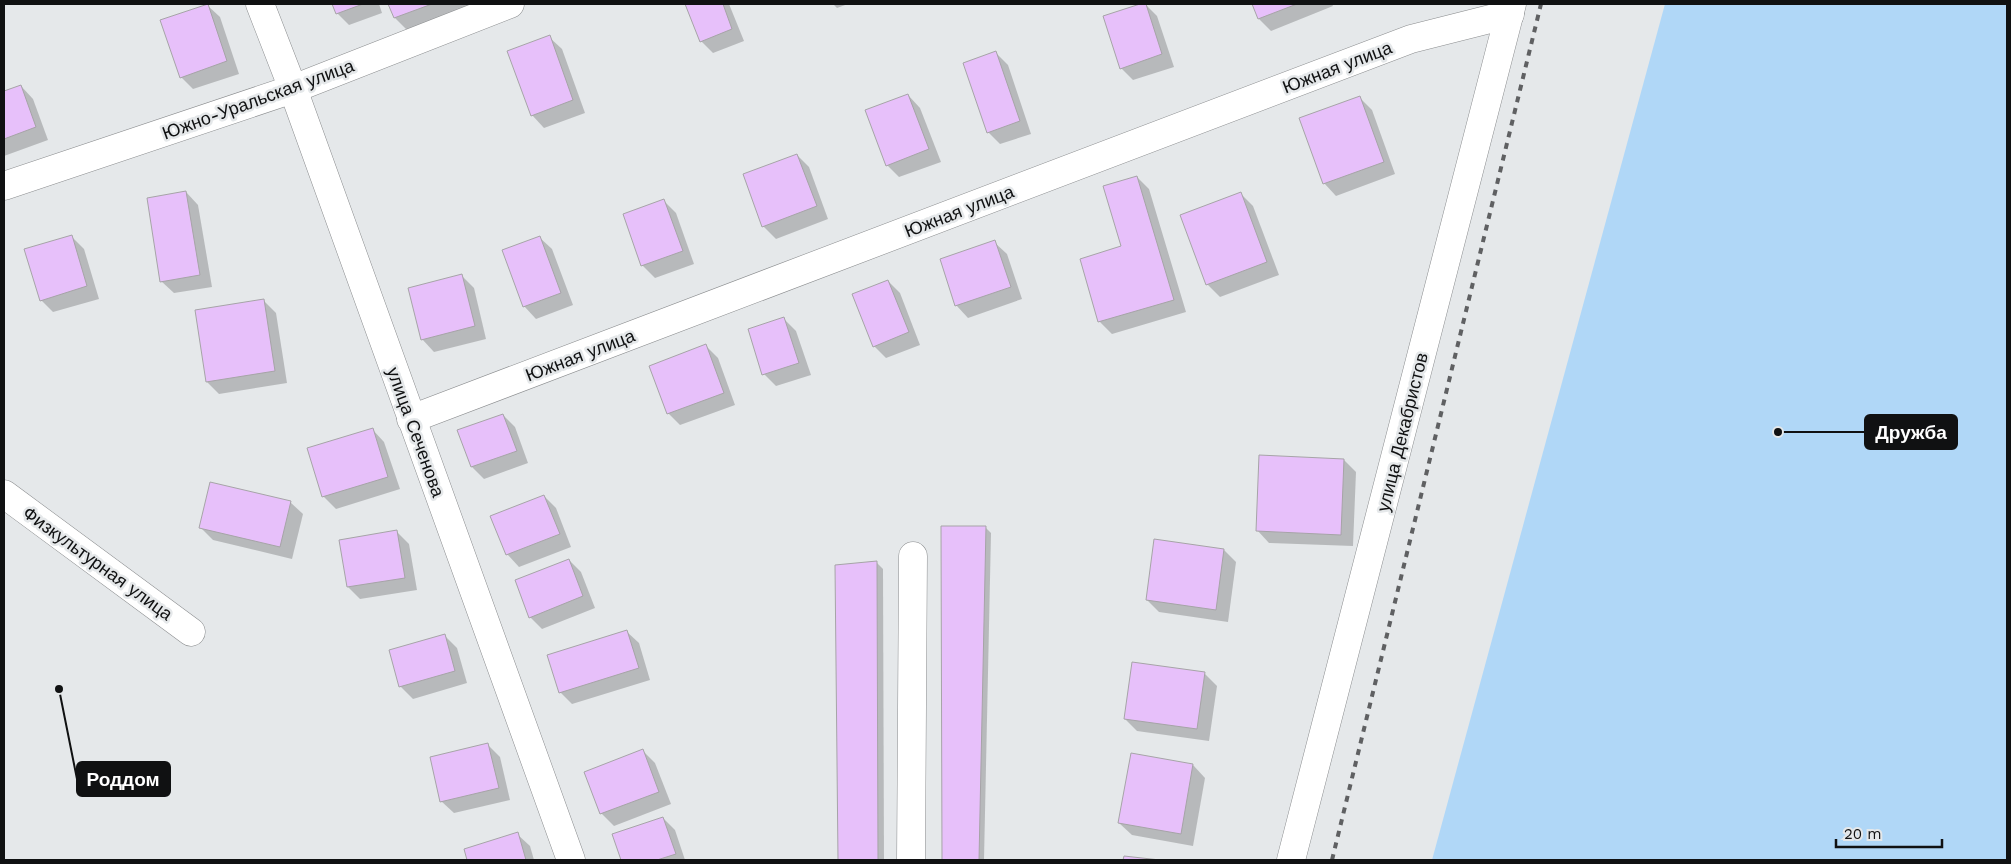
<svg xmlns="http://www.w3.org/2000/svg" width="2011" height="864" font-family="'Work Sans',sans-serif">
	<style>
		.green { fill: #b0d7f7 }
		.shadow { fill: #0003 }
		.building { fill: #e7c0fa; stroke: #a6a4a7 }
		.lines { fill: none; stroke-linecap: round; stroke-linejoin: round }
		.minor-casing { stroke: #8b8d8f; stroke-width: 29 }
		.minor { stroke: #fff; stroke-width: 28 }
		.rail { stroke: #5f6062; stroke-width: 4; stroke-dasharray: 6 6; stroke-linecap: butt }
		.labels { text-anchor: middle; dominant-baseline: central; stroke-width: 5; stroke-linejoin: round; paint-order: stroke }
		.street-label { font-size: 18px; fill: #101112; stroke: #e5e8ea }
		.leader { fill: none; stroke: #101112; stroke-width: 2 }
		.callout-dot { fill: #101112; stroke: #e5e8ea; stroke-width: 2 }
		.callout { fill: #101112; stroke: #101112; stroke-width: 2 }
		.callout-label { font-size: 19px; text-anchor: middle; font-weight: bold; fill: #fff }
	</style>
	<rect width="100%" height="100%" fill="#e5e8ea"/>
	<path class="green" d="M 1665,4 L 2007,4 L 2007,860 L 1432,860 Z"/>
	<g class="shadow">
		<path d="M 333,4 L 379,4 L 382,13 L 349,25 L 337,13 Z"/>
		<path d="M 390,4 L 476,4 L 407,30 L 395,18 Z"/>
		<path d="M 686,4 L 729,4 L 744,41 L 713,53 L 701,41 Z"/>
		<path d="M 833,4 L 848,4 L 837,8 Z"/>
		<path d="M 1145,4 L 1157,16 L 1174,67 L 1133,80 L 1121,68 L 1104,17 Z"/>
		<path d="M 1253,4 L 1332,4 L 1333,6 L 1271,31 L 1259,19 Z"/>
		<path d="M 207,5 L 220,17 L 239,74 L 193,89 L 181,77 Z"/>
		<path d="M 549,37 L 562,49 L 585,113 L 544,128 L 532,115 Z"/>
		<path d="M 996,53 L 1008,65 L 1031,134 L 1000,144 L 988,132 Z"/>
		<path d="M 21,86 L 33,99 L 48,140 L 4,156 L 4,92 Z"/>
		<path d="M 908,95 L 920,108 L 941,162 L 899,177 L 887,165 Z"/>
		<path d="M 1360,98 L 1372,110 L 1395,174 L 1336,196 L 1324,183 Z"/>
		<path d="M 797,155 L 809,167 L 828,219 L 776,239 L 763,226 L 744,175 Z"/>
		<path d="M 1137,177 L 1149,189 L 1186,312 L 1112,334 L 1100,322 L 1082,259 L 1122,247 Z"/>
		<path d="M 186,192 L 198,205 L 212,287 L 174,293 L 161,281 Z"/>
		<path d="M 1241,194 L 1253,206 L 1279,275 L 1220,297 L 1207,284 L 1182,216 Z"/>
		<path d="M 664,201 L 676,213 L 694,264 L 655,278 L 642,265 Z"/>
		<path d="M 72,237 L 84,249 L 99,299 L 53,312 L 41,300 Z"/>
		<path d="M 539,237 L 552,249 L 573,305 L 536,319 L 524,306 Z"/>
		<path d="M 994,242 L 1007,254 L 1022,299 L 968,318 L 956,305 Z"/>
		<path d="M 462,276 L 474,288 L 486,339 L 434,352 L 422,339 Z"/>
		<path d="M 888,281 L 900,293 L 920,345 L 886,358 L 874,346 Z"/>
		<path d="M 264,301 L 276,313 L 287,383 L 219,394 L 207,382 Z"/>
		<path d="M 784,319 L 796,331 L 811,375 L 776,386 L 764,374 Z"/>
		<path d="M 706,346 L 718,358 L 735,405 L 680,425 L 668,413 Z"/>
		<path d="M 503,415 L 515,427 L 528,463 L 484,479 L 472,467 Z"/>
		<path d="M 372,429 L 384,442 L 400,489 L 336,509 L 323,496 Z"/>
		<path d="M 1344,460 L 1356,472 L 1353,546 L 1269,543 L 1257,530 Z"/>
		<path d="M 544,496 L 556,508 L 571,547 L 519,567 L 507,554 Z"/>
		<path d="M 290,502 L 303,514 L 292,559 L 213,540 L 201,528 Z"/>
		<path d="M 943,527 L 985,527 L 991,533 L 984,860 L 943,860 Z"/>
		<path d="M 397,532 L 409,544 L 417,590 L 360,599 L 348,587 Z"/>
		<path d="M 1224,550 L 1236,562 L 1228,622 L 1159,612 L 1147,600 Z"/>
		<path d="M 569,560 L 581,572 L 595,608 L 542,629 L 530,617 Z"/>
		<path d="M 877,563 L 883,569 L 884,860 L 839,860 L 836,566 Z"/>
		<path d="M 626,631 L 639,643 L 650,680 L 572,704 L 560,692 Z"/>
		<path d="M 444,635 L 457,648 L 467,683 L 413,699 L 400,686 Z"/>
		<path d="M 1204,673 L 1217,686 L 1209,741 L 1137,731 L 1125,719 Z"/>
		<path d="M 488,745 L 500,757 L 510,800 L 454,813 L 441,801 Z"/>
		<path d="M 643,751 L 655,763 L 671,804 L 614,826 L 601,813 Z"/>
		<path d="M 1193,765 L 1205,778 L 1193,846 L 1132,835 L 1119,823 Z"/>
		<path d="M 663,818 L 675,830 L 685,860 L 622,860 L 613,834 Z"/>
		<path d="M 517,834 L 530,846 L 534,860 L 469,860 L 466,850 Z"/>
	</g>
	<g class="building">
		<path d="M 208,4 L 227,61 L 180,78 L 160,20 Z"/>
		<path d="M 332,4 L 363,4 L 336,14 Z"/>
		<path d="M 388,4 L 432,4 L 394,18 Z"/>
		<path d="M 685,4 L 723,4 L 732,29 L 700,42 Z"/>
		<path d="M 1140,4 L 1146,4 L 1162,54 L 1120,69 L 1103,16 Z"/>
		<path d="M 1252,4 L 1297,4 L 1258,19 Z"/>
		<path d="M 550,35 L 573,100 L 531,116 L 507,51 Z"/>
		<path d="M 996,51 L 1020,121 L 987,133 L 963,63 Z"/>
		<path d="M 21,85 L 36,127 L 4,139 L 4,91 Z"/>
		<path d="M 908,94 L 929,149 L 886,166 L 865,110 Z"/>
		<path d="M 1360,96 L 1384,162 L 1323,184 L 1299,118 Z"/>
		<path d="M 797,154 L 817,206 L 762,227 L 743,174 Z"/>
		<path d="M 1137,176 L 1174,300 L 1098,322 L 1080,259 L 1121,246 L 1103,186 Z"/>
		<path d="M 186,191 L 200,275 L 160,282 L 147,198 Z"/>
		<path d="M 1241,192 L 1267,262 L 1206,285 L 1180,215 Z"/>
		<path d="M 664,199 L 683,251 L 641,266 L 623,214 Z"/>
		<path d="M 72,235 L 87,286 L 40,301 L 24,249 Z"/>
		<path d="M 540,236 L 561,293 L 523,307 L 502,250 Z"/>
		<path d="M 995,240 L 1011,287 L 955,306 L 940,259 Z"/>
		<path d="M 462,274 L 475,326 L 421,340 L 408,288 Z"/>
		<path d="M 888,280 L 909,332 L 873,347 L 852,294 Z"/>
		<path d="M 264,299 L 275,371 L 206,382 L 195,310 Z"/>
		<path d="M 784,317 L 799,363 L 762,375 L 748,329 Z"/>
		<path d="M 706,344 L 724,393 L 667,414 L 649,366 Z"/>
		<path d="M 503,414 L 517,451 L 471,467 L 457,430 Z"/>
		<path d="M 373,428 L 388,477 L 322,497 L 307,448 Z"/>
		<path d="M 1259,455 L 1344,459 L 1341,535 L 1256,531 Z"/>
		<path d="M 210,482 L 291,501 L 280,547 L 199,528 Z"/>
		<path d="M 544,495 L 560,534 L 506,555 L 490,516 Z"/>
		<path d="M 941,526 L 986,526 L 979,860 L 942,860 Z"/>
		<path d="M 397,530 L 405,578 L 347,587 L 339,540 Z"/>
		<path d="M 1154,539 L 1224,549 L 1216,610 L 1146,600 Z"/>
		<path d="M 569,559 L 583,596 L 529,618 L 515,580 Z"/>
		<path d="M 877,561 L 878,860 L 838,860 L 835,565 Z"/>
		<path d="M 627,630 L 639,668 L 559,693 L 547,655 Z"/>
		<path d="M 445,634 L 455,671 L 399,687 L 389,650 Z"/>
		<path d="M 1132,662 L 1205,672 L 1197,729 L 1124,719 Z"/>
		<path d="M 488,743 L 499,788 L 440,802 L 430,757 Z"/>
		<path d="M 643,749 L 659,792 L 600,814 L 584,772 Z"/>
		<path d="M 1131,753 L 1193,764 L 1181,834 L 1118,823 Z"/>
		<path d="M 663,817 L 676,854 L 657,860 L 621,860 L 612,834 Z"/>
		<path d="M 518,832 L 526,860 L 467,860 L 464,849 Z"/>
		<path d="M 1124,856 L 1160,860 L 1123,860 Z"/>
	</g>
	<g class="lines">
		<g class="minor-casing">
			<g id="minor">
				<path d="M 260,4 L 293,89 L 571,860"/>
				<path d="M 4,186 L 293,89 L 510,4"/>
				<path d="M 411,419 L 1411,39 L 1510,14"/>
				<path d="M 4,494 L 191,632"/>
				<path d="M 911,860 L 913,556"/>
				<path d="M 1291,860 L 1512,4"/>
			</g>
		</g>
		<use href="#minor" class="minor"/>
		<path class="rail" d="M 1332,860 L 1541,4"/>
	</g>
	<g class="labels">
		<g class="street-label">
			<text transform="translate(1337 67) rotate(-21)">Южная улица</text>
			<text transform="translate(258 99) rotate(-20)">Южно-Уральская улица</text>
			<text transform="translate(959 211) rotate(-21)">Южная улица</text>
			<text transform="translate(580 355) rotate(-21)">Южная улица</text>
			<text transform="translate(416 432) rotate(70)">улица Сеченова</text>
			<text transform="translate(1402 432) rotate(-76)">улица Декабристов</text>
			<text transform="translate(98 563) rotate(36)">Физкультурная улица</text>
		</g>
	</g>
	<path class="leader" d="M1778 432L1865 432M59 689L77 779"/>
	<g class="callout-dot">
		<circle cx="1778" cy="432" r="5"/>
		<circle cx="59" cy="689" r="5"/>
	</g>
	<g class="callout">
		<rect x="1865" y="415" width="92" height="34" rx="5"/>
		<rect x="77" y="762" width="93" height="34" rx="5"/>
	</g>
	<g class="callout-label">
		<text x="1911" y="439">Дружба</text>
		<text x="123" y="786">Роддом</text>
	</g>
	<rect width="2011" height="864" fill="none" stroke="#101112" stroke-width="10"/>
	<path d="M1836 839v8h106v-8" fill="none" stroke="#101112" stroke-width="2.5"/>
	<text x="1844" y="839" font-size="15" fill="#101112" stroke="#e5e8ea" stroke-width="4" paint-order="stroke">20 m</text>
</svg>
